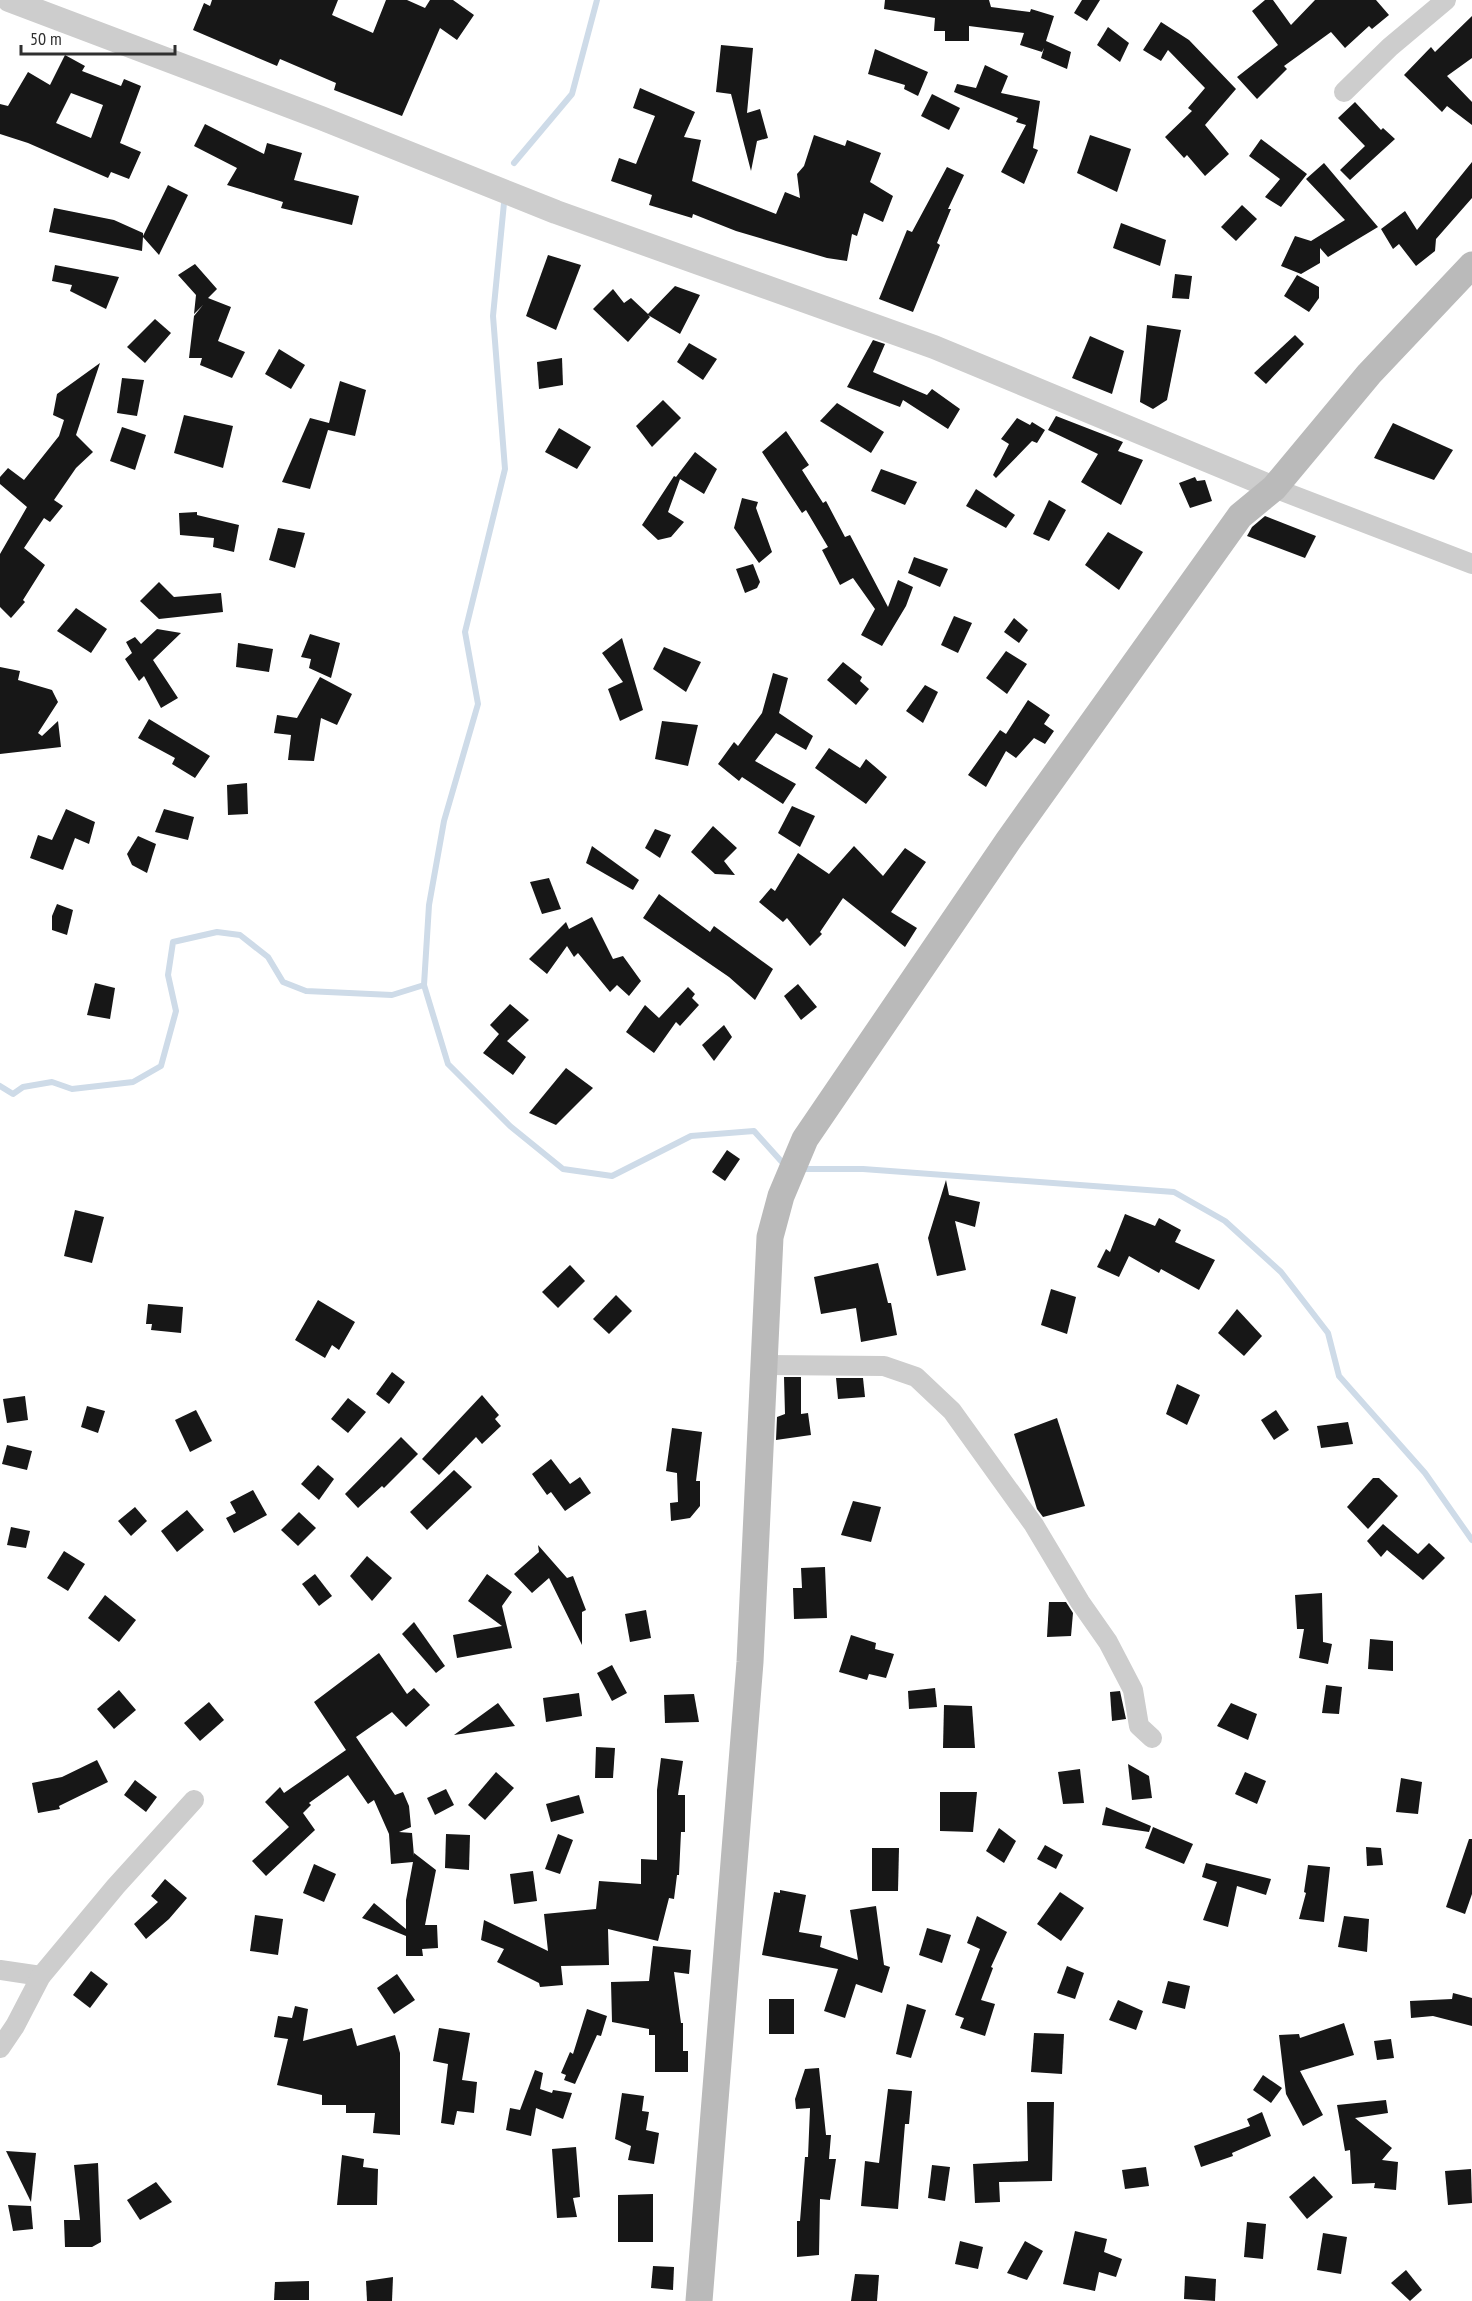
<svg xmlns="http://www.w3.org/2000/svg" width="1472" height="2301" font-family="'PT Sans Narrow',sans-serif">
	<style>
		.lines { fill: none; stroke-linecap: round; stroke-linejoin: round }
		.stream { stroke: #cedbe8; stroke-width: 6 }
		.building { fill: #171717; fill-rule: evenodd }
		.minor { stroke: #cdcdcd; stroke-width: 20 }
		.tertiary { stroke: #cdcdcd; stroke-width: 24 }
		.secondary { stroke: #bababa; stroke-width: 27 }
	</style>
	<rect width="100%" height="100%" fill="#fff"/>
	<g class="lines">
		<g class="stream">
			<path d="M 514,163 L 572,94 L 597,0"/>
			<path d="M 424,985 L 448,1064 L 510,1126 L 563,1169 L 612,1176 L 691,1136 L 754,1131 L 781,1161"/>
			<path d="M 0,1086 L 13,1094 L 23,1087 L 52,1082 L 72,1089 L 133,1082 L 161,1066 L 176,1011 L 168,975 L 173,942 L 217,932 L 240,935 L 268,957 L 283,982 L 306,991 L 392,995 L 424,985 L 429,905 L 444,821 L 478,704 L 465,632 L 505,469 L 493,316 L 504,203"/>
			<path d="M 804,1169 L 863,1169 L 1174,1192 L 1225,1221 L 1281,1272 L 1328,1333 L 1339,1376 L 1425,1473 L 1472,1540"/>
		</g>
	</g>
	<g class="building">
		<path d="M 212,0 L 338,0 L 332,15 L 373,33 L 386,0 L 407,0 L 425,8 L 430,0 L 453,0 L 474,15 L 457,40 L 440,28 L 402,116 L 334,90 L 336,83 L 280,59 L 277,66 L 193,30 L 204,3 L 210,6 Z"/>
		<path d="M 885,0 L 989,0 L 991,7 L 1030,12 L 1031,9 L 1054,16 L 1046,41 L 1071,52 L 1067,69 L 1041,58 L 1044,48 L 1042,52 L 1020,45 L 1024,33 L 969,26 L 969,41 L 945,41 L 945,31 L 934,31 L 935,18 L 884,9 Z"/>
		<path d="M 1082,0 L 1100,0 L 1087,21 L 1074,13 Z"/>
		<path d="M 1265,0 L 1273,0 L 1291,25 L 1315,0 L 1376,0 L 1389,15 L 1372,29 L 1369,26 L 1345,48 L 1331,32 L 1284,66 L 1287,69 L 1257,99 L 1237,77 L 1278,45 L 1252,11 Z"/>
		<path d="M 1472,16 L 1472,58 L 1447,76 L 1472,102 L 1472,125 L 1447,106 L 1442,112 L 1404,75 L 1431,47 L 1435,52 Z"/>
		<path d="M 1161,22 L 1189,40 L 1236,89 L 1205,125 L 1229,154 L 1205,176 L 1187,155 L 1184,158 L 1165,137 L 1192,111 L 1188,108 L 1205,88 L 1168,50 L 1161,61 L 1143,50 Z"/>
		<path d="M 1108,27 L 1129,43 L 1120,62 L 1097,45 Z"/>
		<path d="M 721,45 L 753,48 L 747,113 L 760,109 L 768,138 L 757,141 L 751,171 L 731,94 L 716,92 Z"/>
		<path d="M 875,49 L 928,72 L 918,96 L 904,89 L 905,85 L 868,74 Z"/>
		<path d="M 65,55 L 85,66 L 82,71 L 121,86 L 124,79 L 141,86 L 120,143 L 141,152 L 129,179 L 111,172 L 108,178 L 28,143 L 0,134 L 0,104 L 8,106 L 28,72 L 50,85 ZM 71,93 L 103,105 L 91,138 L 56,123 Z"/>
		<path d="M 985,65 L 1008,76 L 1001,93 L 1040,101 L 1033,148 L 1038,150 L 1024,184 L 1001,172 L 1026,125 L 1016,122 L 1018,118 L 954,92 L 957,84 L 976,88 Z"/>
		<path d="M 640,88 L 695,112 L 684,137 L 701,140 L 692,181 L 776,214 L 785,192 L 800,198 L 797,174 L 804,166 L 814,135 L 845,146 L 847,140 L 881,153 L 870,182 L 893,196 L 883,222 L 864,213 L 857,236 L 852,234 L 847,261 L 827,258 L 736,231 L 693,214 L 692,218 L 649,205 L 652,195 L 611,181 L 619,158 L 636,164 L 655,116 L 633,108 Z"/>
		<path d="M 932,94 L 960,108 L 949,130 L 921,116 Z"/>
		<path d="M 1355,102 L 1381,130 L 1383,128 L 1395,139 L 1350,180 L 1340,170 L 1365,146 L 1338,118 Z"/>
		<path d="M 205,124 L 264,154 L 267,143 L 302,153 L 294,180 L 359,196 L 352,225 L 281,208 L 283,202 L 227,185 L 237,168 L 194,146 Z"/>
		<path d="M 1090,135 L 1131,149 L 1117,192 L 1077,173 Z"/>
		<path d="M 1261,139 L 1307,174 L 1281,207 L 1265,197 L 1280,179 L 1249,156 Z"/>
		<path d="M 1472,162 L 1472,198 L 1436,239 L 1435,251 L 1416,266 L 1399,244 L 1393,249 L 1381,229 L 1405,211 L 1417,230 Z"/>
		<path d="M 1324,163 L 1378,227 L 1328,257 L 1320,248 L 1320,263 L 1301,274 L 1281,266 L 1295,236 L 1311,241 L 1345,220 L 1306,179 Z"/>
		<path d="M 947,167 L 964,175 L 948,209 L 951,209 L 937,243 L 940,245 L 913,312 L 879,299 L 907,230 L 912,232 Z"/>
		<path d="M 168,185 L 188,195 L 159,255 L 143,237 L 142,251 L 49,232 L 54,208 L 114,220 L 143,233 L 143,236 Z"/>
		<path d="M 1242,205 L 1257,219 L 1236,241 L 1221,227 Z"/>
		<path d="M 1121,223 L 1166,240 L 1160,266 L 1113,248 Z"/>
		<path d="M 548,255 L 581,265 L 556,330 L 526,316 Z"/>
		<path d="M 195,264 L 217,289 L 208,298 L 231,307 L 218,341 L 245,352 L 232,378 L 200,365 L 202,358 L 189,358 L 194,316 L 203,305 L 194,314 L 196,295 L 178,275 Z"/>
		<path d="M 55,265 L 119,277 L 106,309 L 70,291 L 72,285 L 52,281 Z"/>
		<path d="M 1175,274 L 1192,276 L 1189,299 L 1172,298 Z"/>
		<path d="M 1297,275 L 1319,287 L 1319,298 L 1309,312 L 1284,296 Z"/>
		<path d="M 675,286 L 700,295 L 680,334 L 648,315 L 650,317 L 628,342 L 593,309 L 613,289 L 624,303 L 631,298 L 648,314 Z"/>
		<path d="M 155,319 L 171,333 L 145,363 L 127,347 Z"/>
		<path d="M 1147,325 L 1181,330 L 1167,400 L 1153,409 L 1140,402 Z"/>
		<path d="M 1295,335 L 1304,344 L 1266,384 L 1254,373 Z"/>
		<path d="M 1090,336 L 1124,351 L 1112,394 L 1072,378 Z"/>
		<path d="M 873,340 L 885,344 L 873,372 L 927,395 L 932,389 L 960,409 L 948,429 L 903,400 L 900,407 L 847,387 Z"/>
		<path d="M 689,343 L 717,359 L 703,380 L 677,362 Z"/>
		<path d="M 279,349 L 305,365 L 291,389 L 265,374 Z"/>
		<path d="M 562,358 L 563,385 L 539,389 L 537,362 Z"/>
		<path d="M 100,363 L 76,435 L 93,452 L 76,468 L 54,500 L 63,506 L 50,522 L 44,518 L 24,548 L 45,565 L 23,600 L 25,602 L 11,618 L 0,607 L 0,554 L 27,507 L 0,484 L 0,477 L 8,468 L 24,480 L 59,436 L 64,420 L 53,415 L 57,394 Z"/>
		<path d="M 122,378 L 144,380 L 137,416 L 117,413 Z"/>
		<path d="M 340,381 L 366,390 L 355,436 L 328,430 L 310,489 L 282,482 L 310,418 L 329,423 Z"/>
		<path d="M 663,400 L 681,418 L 652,447 L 636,426 Z"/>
		<path d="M 837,403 L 884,432 L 871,453 L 820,421 Z"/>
		<path d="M 184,415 L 233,426 L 223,468 L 174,453 Z"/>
		<path d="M 1056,416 L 1123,442 L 1118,451 L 1143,460 L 1121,505 L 1081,482 L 1098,454 L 1048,430 Z"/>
		<path d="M 1017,418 L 1030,425 L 1032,422 L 1045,430 L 1037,443 L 1032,441 L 996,478 L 993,475 L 1009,444 L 1001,439 Z"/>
		<path d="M 1393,423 L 1453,450 L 1434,480 L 1374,458 Z"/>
		<path d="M 122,427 L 146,435 L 135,470 L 110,461 Z"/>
		<path d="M 559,428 L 591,447 L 577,469 L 545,452 Z"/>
		<path d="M 786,431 L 809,465 L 802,470 L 823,503 L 826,501 L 845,537 L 850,535 L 888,607 L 898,580 L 913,587 L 906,606 L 882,646 L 861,635 L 875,609 L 853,578 L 840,585 L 822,550 L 828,547 L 806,510 L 802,513 L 762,452 Z"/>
		<path d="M 695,452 L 717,469 L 704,494 L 680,479 L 668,512 L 684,522 L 671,537 L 658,540 L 642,525 L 674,476 L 676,477 Z"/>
		<path d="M 881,469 L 917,482 L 905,505 L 871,491 Z"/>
		<path d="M 1195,477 L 1197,481 L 1205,480 L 1212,501 L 1190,508 L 1179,483 Z"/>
		<path d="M 976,489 L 1015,515 L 1006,528 L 966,506 Z"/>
		<path d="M 742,498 L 758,502 L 756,508 L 772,552 L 759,563 L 734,528 Z"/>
		<path d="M 1049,500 L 1066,510 L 1049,541 L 1033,534 Z"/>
		<path d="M 197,512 L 197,515 L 239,525 L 234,552 L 213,547 L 214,538 L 180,535 L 179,513 Z"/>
		<path d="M 1265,516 L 1316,536 L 1305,558 L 1247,536 L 1252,527 Z"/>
		<path d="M 278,528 L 305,533 L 295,568 L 269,560 Z"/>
		<path d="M 1108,532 L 1143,552 L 1119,590 L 1085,565 Z"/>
		<path d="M 914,557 L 948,569 L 940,587 L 908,573 Z"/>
		<path d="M 753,564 L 760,582 L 757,588 L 745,593 L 736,569 Z"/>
		<path d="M 159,582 L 174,597 L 221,593 L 223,612 L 159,619 L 140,601 Z"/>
		<path d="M 76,608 L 107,629 L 91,653 L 57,631 Z"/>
		<path d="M 954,616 L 972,623 L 958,653 L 941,645 Z"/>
		<path d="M 1014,618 L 1028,630 L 1019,643 L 1004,632 Z"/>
		<path d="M 157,629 L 181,633 L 153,660 L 178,698 L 161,708 L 144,676 L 139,681 L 125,659 L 132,653 L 126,642 L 135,637 L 141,644 Z"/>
		<path d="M 310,634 L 340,643 L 331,678 L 309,668 L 311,659 L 301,657 Z"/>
		<path d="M 622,638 L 643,710 L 620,721 L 608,689 L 623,682 L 602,653 Z"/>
		<path d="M 238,643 L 273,649 L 269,672 L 236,667 Z"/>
		<path d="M 664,647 L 701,662 L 686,692 L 653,669 Z"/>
		<path d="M 1006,651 L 1027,664 L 1007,694 L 986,678 Z"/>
		<path d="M 843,662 L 862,677 L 860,681 L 869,689 L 856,705 L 827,680 Z"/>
		<path d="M 0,667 L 20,671 L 18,680 L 52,690 L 58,702 L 38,733 L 42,736 L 58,721 L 61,747 L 0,754 Z"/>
		<path d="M 773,673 L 788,678 L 779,713 L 813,736 L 806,750 L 776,733 L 755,761 L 796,784 L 783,804 L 742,777 L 739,781 L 718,764 L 734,742 L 738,746 L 762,713 Z"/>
		<path d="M 320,677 L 352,694 L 337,725 L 321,718 L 314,761 L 288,760 L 291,735 L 274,733 L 277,715 L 297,718 Z"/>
		<path d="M 925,685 L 938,692 L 923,723 L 906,711 Z"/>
		<path d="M 1028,700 L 1050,715 L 1044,724 L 1054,731 L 1045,744 L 1034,738 L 1016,758 L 1006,751 L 986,787 L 968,775 L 1000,730 L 1006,734 Z"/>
		<path d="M 149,719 L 210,756 L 195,778 L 172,764 L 175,758 L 138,738 Z"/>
		<path d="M 662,721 L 698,725 L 688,766 L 655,759 Z"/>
		<path d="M 829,748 L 860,768 L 866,759 L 887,777 L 866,804 L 815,768 Z"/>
		<path d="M 247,783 L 248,814 L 228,815 L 227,785 Z"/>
		<path d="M 792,806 L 815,816 L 800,847 L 778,833 Z"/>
		<path d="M 66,809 L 95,822 L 89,844 L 75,838 L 63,870 L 30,858 L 38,835 L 52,840 Z"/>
		<path d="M 164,809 L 194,817 L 188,840 L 155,832 Z"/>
		<path d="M 713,826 L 737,848 L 724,861 L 735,875 L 715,874 L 691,852 Z"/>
		<path d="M 655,829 L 671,835 L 660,858 L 645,848 Z"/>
		<path d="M 138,836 L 156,844 L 147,873 L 132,865 L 127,854 Z"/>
		<path d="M 592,846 L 639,880 L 633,890 L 586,863 Z"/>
		<path d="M 854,846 L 883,876 L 905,848 L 926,862 L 891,912 L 917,928 L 905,947 L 843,898 L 820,932 L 822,934 L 810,946 L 787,918 L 783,922 L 759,902 L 771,888 L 775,891 L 798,853 L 829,874 Z"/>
		<path d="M 549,878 L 561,909 L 542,914 L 530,882 Z"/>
		<path d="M 659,894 L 710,932 L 714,926 L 773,969 L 755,1000 L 729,977 L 643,918 Z"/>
		<path d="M 57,904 L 73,910 L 67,935 L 52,930 L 52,916 Z"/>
		<path d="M 592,917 L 613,959 L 623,956 L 641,981 L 629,996 L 617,985 L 610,992 L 578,953 L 574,957 L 567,946 L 547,974 L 529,959 L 566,922 L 569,929 Z"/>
		<path d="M 95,983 L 115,988 L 110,1019 L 87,1015 Z"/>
		<path d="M 798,984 L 817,1007 L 801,1020 L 784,996 Z"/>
		<path d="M 688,987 L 695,994 L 692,998 L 699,1005 L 680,1026 L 676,1022 L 654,1053 L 626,1032 L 645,1005 L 659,1018 Z"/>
		<path d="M 510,1004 L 529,1020 L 507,1041 L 526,1057 L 513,1075 L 483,1053 L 499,1034 L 490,1025 Z"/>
		<path d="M 724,1025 L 732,1037 L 714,1061 L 702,1045 Z"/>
		<path d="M 566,1068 L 593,1088 L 556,1125 L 529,1113 Z"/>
		<path d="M 727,1150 L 740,1159 L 725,1181 L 712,1172 Z"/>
		<path d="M 946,1180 L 949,1195 L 980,1202 L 975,1227 L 955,1221 L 966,1270 L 937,1276 L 928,1238 Z"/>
		<path d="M 75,1210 L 104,1217 L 92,1263 L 64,1256 Z"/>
		<path d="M 1125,1214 L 1155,1226 L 1159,1218 L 1181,1230 L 1175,1242 L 1215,1260 L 1199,1290 L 1161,1269 L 1159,1273 L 1129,1256 L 1119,1277 L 1097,1267 L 1106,1249 L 1110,1252 Z"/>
		<path d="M 878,1263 L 888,1303 L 891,1303 L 897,1335 L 861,1342 L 856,1308 L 821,1314 L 814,1277 Z"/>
		<path d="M 570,1265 L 585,1281 L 558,1308 L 542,1292 Z"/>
		<path d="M 1051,1289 L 1076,1297 L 1067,1334 L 1041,1325 Z"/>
		<path d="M 616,1295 L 632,1311 L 609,1334 L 593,1319 Z"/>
		<path d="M 318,1300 L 355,1322 L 339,1350 L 332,1345 L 325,1358 L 295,1340 Z"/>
		<path d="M 148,1304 L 183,1307 L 181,1333 L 151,1330 L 152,1324 L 146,1324 Z"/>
		<path d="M 1237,1309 L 1262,1336 L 1244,1356 L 1218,1333 Z"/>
		<path d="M 392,1372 L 405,1382 L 389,1404 L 376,1394 Z"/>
		<path d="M 784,1377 L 801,1377 L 801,1414 L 808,1413 L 811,1435 L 776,1440 L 777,1417 L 785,1414 Z"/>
		<path d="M 836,1378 L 863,1378 L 865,1397 L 838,1399 Z"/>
		<path d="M 1177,1384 L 1200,1395 L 1187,1425 L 1166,1414 Z"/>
		<path d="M 482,1395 L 499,1415 L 495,1419 L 501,1426 L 482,1444 L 476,1437 L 439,1475 L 422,1459 Z"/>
		<path d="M 25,1396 L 28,1420 L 7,1423 L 3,1399 Z"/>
		<path d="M 348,1398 L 366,1412 L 348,1433 L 331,1419 Z"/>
		<path d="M 87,1406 L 105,1411 L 98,1433 L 81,1427 Z"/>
		<path d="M 196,1410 L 212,1441 L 190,1452 L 175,1420 Z"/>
		<path d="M 1276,1410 L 1289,1430 L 1274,1440 L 1261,1420 Z"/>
		<path d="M 1057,1418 L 1085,1506 L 1043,1517 L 1037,1509 L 1014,1434 Z"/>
		<path d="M 1348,1422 L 1353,1444 L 1321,1448 L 1317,1426 Z"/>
		<path d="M 672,1428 L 702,1432 L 696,1481 L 700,1481 L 700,1506 L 690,1518 L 671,1521 L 670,1503 L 678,1502 L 677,1473 L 666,1471 Z"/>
		<path d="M 401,1437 L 418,1454 L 384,1488 L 382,1486 L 358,1508 L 345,1494 Z"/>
		<path d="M 7,1445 L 32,1451 L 27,1470 L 2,1464 Z"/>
		<path d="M 551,1459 L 570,1484 L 580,1477 L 591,1493 L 565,1511 L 551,1492 L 547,1495 L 532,1474 Z"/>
		<path d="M 318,1465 L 334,1479 L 319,1500 L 301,1484 Z"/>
		<path d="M 454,1470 L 472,1487 L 427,1530 L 410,1512 Z"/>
		<path d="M 1373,1478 L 1379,1478 L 1398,1496 L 1368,1529 L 1347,1507 Z"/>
		<path d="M 253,1490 L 267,1515 L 234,1533 L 226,1518 L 236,1513 L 230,1502 Z"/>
		<path d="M 853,1501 L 881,1507 L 871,1542 L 841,1535 Z"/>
		<path d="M 135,1507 L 147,1521 L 131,1536 L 118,1521 Z"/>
		<path d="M 187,1510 L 204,1530 L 177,1552 L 161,1531 Z"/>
		<path d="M 299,1512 L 316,1528 L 298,1546 L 281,1530 Z"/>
		<path d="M 1383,1524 L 1418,1554 L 1429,1543 L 1445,1558 L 1423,1580 L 1387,1550 L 1381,1557 L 1367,1541 Z"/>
		<path d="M 11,1527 L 30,1531 L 26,1548 L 7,1545 Z"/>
		<path d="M 538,1545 L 567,1578 L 573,1576 L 586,1610 L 582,1612 L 582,1645 L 549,1578 L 532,1593 L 514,1574 L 539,1552 Z"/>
		<path d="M 64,1551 L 85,1564 L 68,1591 L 47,1578 Z"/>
		<path d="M 367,1556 L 392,1578 L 372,1601 L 350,1576 Z"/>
		<path d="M 825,1567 L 827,1618 L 794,1619 L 793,1588 L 802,1588 L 801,1568 Z"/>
		<path d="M 315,1574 L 332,1596 L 319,1606 L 302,1584 Z"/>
		<path d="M 487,1574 L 512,1592 L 502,1606 L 512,1648 L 457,1658 L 453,1635 L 502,1626 L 468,1601 Z"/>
		<path d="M 1322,1593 L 1323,1642 L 1332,1644 L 1328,1664 L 1299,1658 L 1304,1629 L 1297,1629 L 1295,1595 Z"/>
		<path d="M 105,1595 L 136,1620 L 119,1642 L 88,1618 Z"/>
		<path d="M 1049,1602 L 1066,1602 L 1073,1613 L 1071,1636 L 1047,1637 Z"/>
		<path d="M 646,1610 L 651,1638 L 630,1642 L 625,1614 Z"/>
		<path d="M 414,1622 L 445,1666 L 436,1673 L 402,1634 Z"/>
		<path d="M 851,1635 L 876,1643 L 875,1649 L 894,1654 L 886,1678 L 869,1674 L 867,1680 L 839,1672 Z"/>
		<path d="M 1370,1639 L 1393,1641 L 1393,1671 L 1368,1669 Z"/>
		<path d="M 379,1653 L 407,1694 L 414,1688 L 430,1705 L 406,1727 L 392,1712 L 356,1737 L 395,1795 L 403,1792 L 409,1806 L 411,1827 L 399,1832 L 412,1833 L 414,1856 L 414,1853 L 436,1870 L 425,1925 L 437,1925 L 438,1948 L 422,1949 L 423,1956 L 406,1956 L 406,1936 L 362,1918 L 374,1903 L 406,1929 L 406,1900 L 413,1862 L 391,1864 L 389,1834 L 374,1800 L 368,1804 L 348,1775 L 309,1803 L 311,1805 L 303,1813 L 315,1830 L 266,1876 L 252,1861 L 289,1827 L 265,1802 L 280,1787 L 284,1793 L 346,1750 L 314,1702 Z"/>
		<path d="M 612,1665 L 627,1693 L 612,1701 L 597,1673 Z"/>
		<path d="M 1326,1685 L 1342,1687 L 1339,1714 L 1322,1713 Z"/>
		<path d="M 935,1688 L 937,1707 L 909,1709 L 908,1691 Z"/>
		<path d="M 119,1690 L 136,1710 L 114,1729 L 97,1709 Z"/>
		<path d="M 1120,1691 L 1126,1719 L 1112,1721 L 1110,1692 Z"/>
		<path d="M 579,1693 L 582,1716 L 546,1722 L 543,1698 Z"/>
		<path d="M 694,1694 L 699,1722 L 665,1723 L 664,1695 Z"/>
		<path d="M 209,1702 L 224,1720 L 200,1741 L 184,1723 Z"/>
		<path d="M 498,1703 L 515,1726 L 454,1735 Z"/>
		<path d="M 1231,1703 L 1257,1714 L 1248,1740 L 1217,1726 Z"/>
		<path d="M 944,1705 L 972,1706 L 975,1748 L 943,1748 Z"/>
		<path d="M 596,1747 L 615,1748 L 613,1778 L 595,1778 Z"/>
		<path d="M 661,1758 L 683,1761 L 678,1795 L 685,1795 L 685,1832 L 681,1832 L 679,1875 L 677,1875 L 674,1899 L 669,1898 L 658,1941 L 608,1929 L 609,1965 L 561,1966 L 563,1985 L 540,1987 L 539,1983 L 497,1962 L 504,1949 L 481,1940 L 484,1920 L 548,1951 L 544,1914 L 596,1909 L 599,1881 L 641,1884 L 641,1859 L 657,1860 L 657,1790 Z"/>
		<path d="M 97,1760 L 108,1782 L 59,1806 L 60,1809 L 38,1813 L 32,1783 L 62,1777 Z"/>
		<path d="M 1128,1764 L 1149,1776 L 1152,1798 L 1132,1800 Z"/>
		<path d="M 1080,1769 L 1084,1803 L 1063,1804 L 1058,1772 Z"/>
		<path d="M 496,1772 L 514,1788 L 485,1820 L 468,1805 Z"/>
		<path d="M 1245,1772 L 1266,1781 L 1257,1804 L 1235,1794 Z"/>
		<path d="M 1401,1778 L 1422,1782 L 1418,1814 L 1396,1812 Z"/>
		<path d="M 135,1780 L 157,1797 L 146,1812 L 124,1795 Z"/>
		<path d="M 446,1789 L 454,1805 L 435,1815 L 427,1798 Z"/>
		<path d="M 940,1792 L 977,1792 L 973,1832 L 940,1831 Z"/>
		<path d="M 579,1795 L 584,1813 L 551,1822 L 546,1804 Z"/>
		<path d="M 1106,1807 L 1151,1826 L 1149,1832 L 1102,1825 Z"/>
		<path d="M 1153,1827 L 1193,1844 L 1184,1864 L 1145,1848 Z"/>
		<path d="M 999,1828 L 1016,1841 L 1004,1863 L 986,1851 Z"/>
		<path d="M 446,1834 L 470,1835 L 469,1870 L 445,1868 Z"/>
		<path d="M 558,1834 L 573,1840 L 560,1874 L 545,1869 Z"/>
		<path d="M 1469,1839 L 1472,1839 L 1472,1894 L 1465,1914 L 1446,1907 Z"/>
		<path d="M 1045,1845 L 1063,1855 L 1056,1869 L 1037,1859 Z"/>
		<path d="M 1366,1847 L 1381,1848 L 1383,1865 L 1367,1866 Z"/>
		<path d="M 872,1848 L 899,1848 L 898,1891 L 872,1891 Z"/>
		<path d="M 1206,1863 L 1271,1879 L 1266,1895 L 1237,1886 L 1228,1927 L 1203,1920 L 1217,1882 L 1202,1877 Z"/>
		<path d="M 314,1864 L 336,1874 L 324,1902 L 303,1893 Z"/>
		<path d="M 1308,1865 L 1330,1867 L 1324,1922 L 1299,1919 L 1306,1893 L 1304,1892 Z"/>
		<path d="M 533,1871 L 537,1901 L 514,1904 L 510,1874 Z"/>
		<path d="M 165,1879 L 187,1898 L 169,1919 L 146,1939 L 134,1924 L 158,1902 L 151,1896 Z"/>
		<path d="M 780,1890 L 806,1895 L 799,1932 L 822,1936 L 820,1947 L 858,1960 L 850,1910 L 876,1906 L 884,1965 L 890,1967 L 882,1993 L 856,1984 L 845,2018 L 824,2011 L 838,1969 L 762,1955 L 774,1892 L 780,1893 Z"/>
		<path d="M 1060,1892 L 1084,1908 L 1061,1941 L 1037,1924 Z"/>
		<path d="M 255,1915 L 283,1919 L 278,1955 L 250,1951 Z"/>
		<path d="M 977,1916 L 1007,1932 L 991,1967 L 993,1968 L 981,2000 L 995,2004 L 985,2036 L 960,2028 L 964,2018 L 955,2015 L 980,1949 L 967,1943 Z"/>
		<path d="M 1344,1916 L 1369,1919 L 1367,1952 L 1338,1947 Z"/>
		<path d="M 927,1928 L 951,1935 L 942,1963 L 919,1955 Z"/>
		<path d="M 653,1946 L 691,1950 L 689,1974 L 674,1972 L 681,2023 L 683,2023 L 683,2051 L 688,2051 L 688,2072 L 655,2072 L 655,2035 L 649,2035 L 649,2029 L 612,2022 L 611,1982 L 649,1981 Z"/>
		<path d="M 1067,1966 L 1084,1973 L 1075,1999 L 1057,1993 Z"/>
		<path d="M 91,1971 L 108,1984 L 90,2008 L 73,1995 Z"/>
		<path d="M 397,1974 L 415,2000 L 394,2014 L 377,1988 Z"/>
		<path d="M 1168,1981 L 1190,1986 L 1185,2009 L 1162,2003 Z"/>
		<path d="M 1453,1993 L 1472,1998 L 1472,2026 L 1433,2016 L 1411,2018 L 1410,2001 L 1452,1999 Z"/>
		<rect x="769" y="1999" width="25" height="35"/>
		<path d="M 1118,2000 L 1143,2011 L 1136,2030 L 1109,2020 Z"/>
		<path d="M 907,2004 L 926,2010 L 911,2058 L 896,2054 Z"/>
		<path d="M 295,2006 L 308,2009 L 303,2041 L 352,2028 L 357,2046 L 395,2035 L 400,2053 L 400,2135 L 373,2133 L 375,2113 L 346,2113 L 346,2105 L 322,2105 L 322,2095 L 277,2085 L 288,2039 L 274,2037 L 278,2016 L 292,2018 Z"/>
		<path d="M 587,2009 L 607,2016 L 601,2036 L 597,2035 L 575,2084 L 564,2080 L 566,2075 L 561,2073 L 570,2052 L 573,2054 Z"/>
		<path d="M 1344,2023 L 1354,2055 L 1300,2071 L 1323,2115 L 1303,2126 L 1286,2094 L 1279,2035 L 1299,2034 L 1300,2038 Z"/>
		<path d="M 439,2028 L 470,2033 L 462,2080 L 477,2082 L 474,2113 L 457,2111 L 454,2125 L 441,2123 L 448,2064 L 433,2061 Z"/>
		<path d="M 1034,2033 L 1064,2034 L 1062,2074 L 1031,2072 Z"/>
		<path d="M 1391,2039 L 1394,2058 L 1377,2060 L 1374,2041 Z"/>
		<path d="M 819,2068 L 826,2135 L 831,2135 L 829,2159 L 836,2159 L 830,2200 L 820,2199 L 819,2255 L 797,2257 L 797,2221 L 800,2221 L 805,2157 L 808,2157 L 810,2108 L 796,2109 L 795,2099 L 805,2069 Z"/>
		<path d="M 535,2070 L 543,2073 L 540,2089 L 552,2093 L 553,2090 L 572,2093 L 563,2119 L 536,2108 L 531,2136 L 506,2130 L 510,2108 L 520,2110 Z"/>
		<path d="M 1263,2075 L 1282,2088 L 1271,2103 L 1253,2090 Z"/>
		<path d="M 888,2089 L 912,2091 L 909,2124 L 905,2124 L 898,2209 L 861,2206 L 865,2161 L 879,2163 Z"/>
		<path d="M 622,2093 L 644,2096 L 642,2111 L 649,2112 L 646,2130 L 659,2133 L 654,2164 L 628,2160 L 631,2146 L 615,2139 Z"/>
		<path d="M 1386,2100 L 1388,2113 L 1355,2118 L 1392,2148 L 1382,2160 L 1398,2162 L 1396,2190 L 1374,2188 L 1375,2183 L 1352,2184 L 1350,2150 L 1345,2151 L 1337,2105 Z"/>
		<path d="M 1027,2102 L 1054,2102 L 1052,2181 L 999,2182 L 1000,2202 L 975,2203 L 973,2164 L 1028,2161 Z"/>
		<path d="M 1262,2112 L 1271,2136 L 1232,2153 L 1233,2156 L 1201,2167 L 1194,2146 L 1250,2126 L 1247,2119 Z"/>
		<path d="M 576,2147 L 580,2197 L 573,2198 L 577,2217 L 557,2218 L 552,2149 Z"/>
		<path d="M 6,2151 L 36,2153 L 31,2202 Z"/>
		<path d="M 342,2155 L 364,2159 L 363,2167 L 378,2169 L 377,2205 L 337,2205 Z"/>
		<path d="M 98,2163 L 101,2242 L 92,2247 L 65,2247 L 64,2220 L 80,2220 L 74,2165 Z"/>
		<path d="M 932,2165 L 950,2167 L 945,2201 L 928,2198 Z"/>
		<path d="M 1146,2167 L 1149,2186 L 1125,2189 L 1122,2170 Z"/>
		<path d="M 1471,2169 L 1472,2203 L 1448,2205 L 1445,2171 Z"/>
		<path d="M 1314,2176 L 1333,2197 L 1307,2219 L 1289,2197 Z"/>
		<path d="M 156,2182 L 172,2202 L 140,2220 L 127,2200 Z"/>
		<path d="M 653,2194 L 653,2242 L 618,2242 L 618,2195 Z"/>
		<path d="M 8,2205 L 31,2206 L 33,2229 L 13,2231 Z"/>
		<path d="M 1247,2222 L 1266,2224 L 1263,2259 L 1244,2257 Z"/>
		<path d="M 1075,2231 L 1107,2239 L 1104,2252 L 1122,2259 L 1116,2277 L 1099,2272 L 1095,2291 L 1063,2284 Z"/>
		<path d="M 1323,2233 L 1347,2237 L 1341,2274 L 1317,2270 Z"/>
		<path d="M 960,2241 L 983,2247 L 978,2269 L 955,2264 Z"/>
		<path d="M 1025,2241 L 1043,2251 L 1027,2280 L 1007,2273 Z"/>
		<path d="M 653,2266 L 674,2267 L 673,2290 L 651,2288 Z"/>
		<path d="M 1406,2270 L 1422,2290 L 1410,2301 L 1391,2283 Z"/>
		<path d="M 855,2274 L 879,2275 L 877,2301 L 851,2301 Z"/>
		<path d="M 1185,2276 L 1216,2279 L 1215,2301 L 1184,2299 Z"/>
		<path d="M 393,2277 L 392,2301 L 367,2301 L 366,2281 Z"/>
		<path d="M 309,2281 L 309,2300 L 274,2300 L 275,2282 Z"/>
	</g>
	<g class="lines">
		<g class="minor">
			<path d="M 1344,92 L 1390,47 L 1446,0"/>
			<path d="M 1274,488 L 1472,564"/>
			<path d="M 766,1365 L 884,1366 L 916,1377 L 952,1411 L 1034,1525 L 1080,1602 L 1108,1642 L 1133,1690 L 1139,1726 L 1152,1738"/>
			<path d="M 0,1970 L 41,1976"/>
			<path d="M 0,2048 L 15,2026 L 41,1976 L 116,1886 L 194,1800"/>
		</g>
		<path class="tertiary" d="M 9,0 L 321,118 L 556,212 L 934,347 L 1274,488"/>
		<path class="secondary" d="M 699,2301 L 750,1662 L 770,1237 L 781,1196 L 805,1139 L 1008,841 L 1240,516 L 1274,488 L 1369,374 L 1472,265"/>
	</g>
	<path d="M21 45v9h154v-9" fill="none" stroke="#303030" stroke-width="3"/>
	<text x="30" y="45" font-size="18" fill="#303030" stroke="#ffffff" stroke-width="4.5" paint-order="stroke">50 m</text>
</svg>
